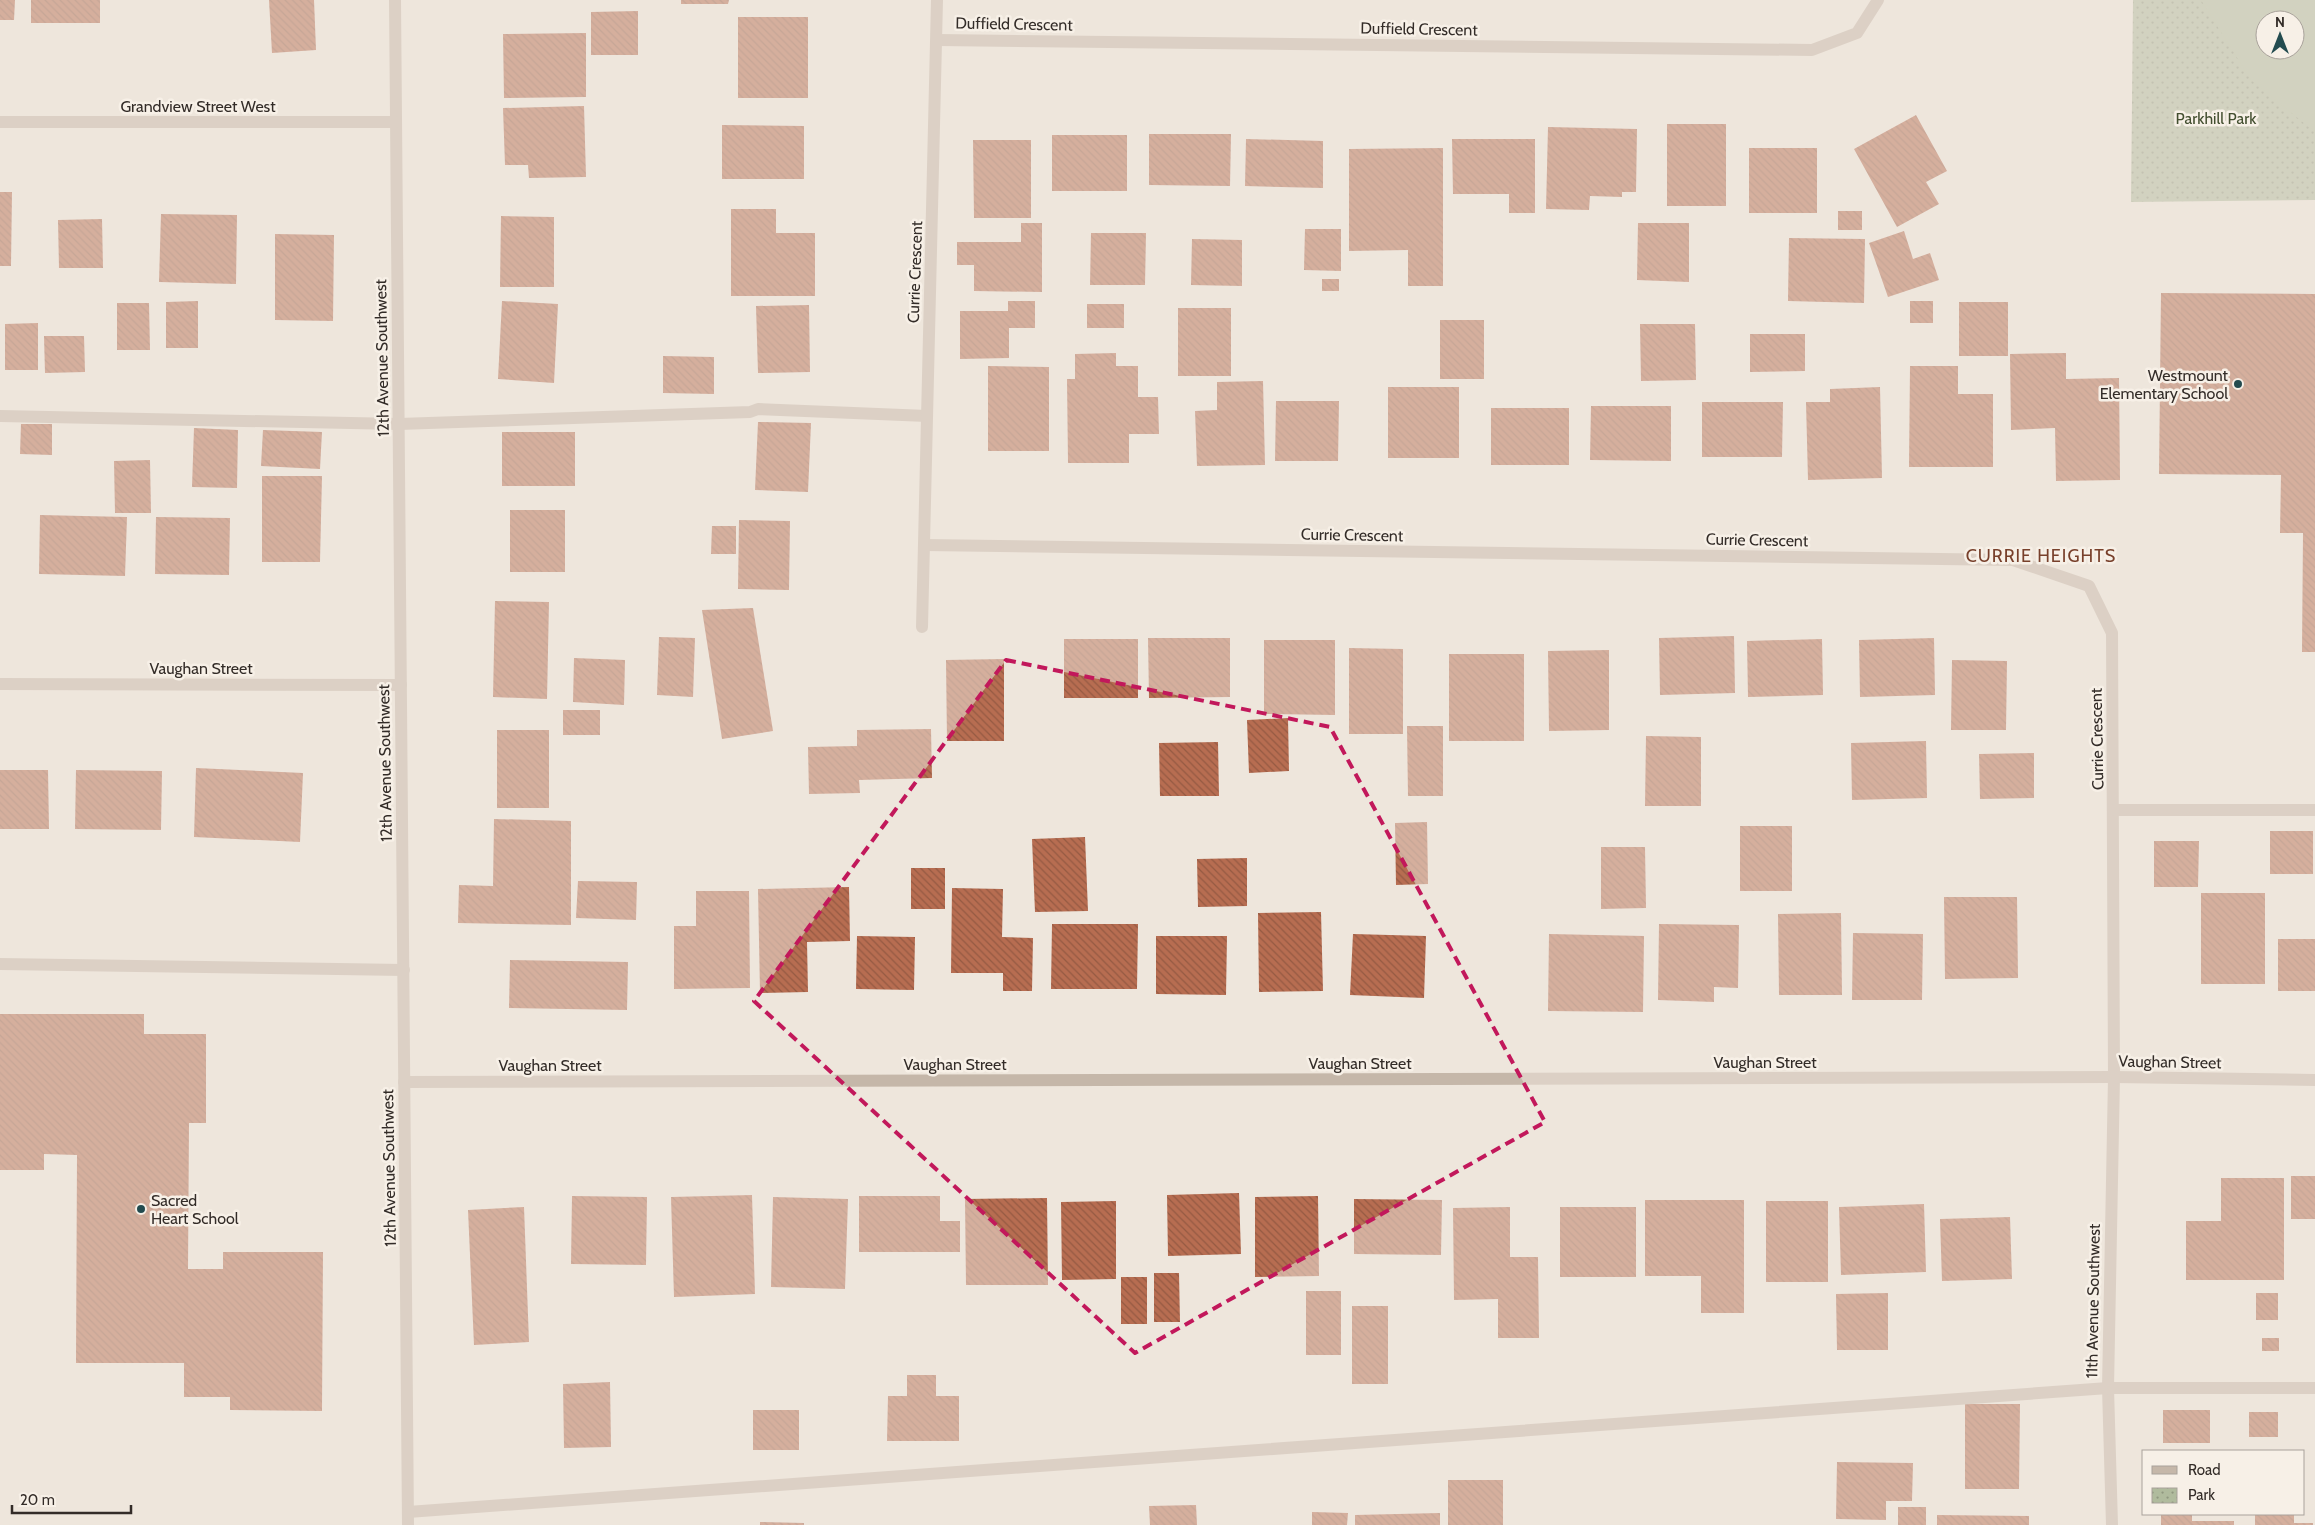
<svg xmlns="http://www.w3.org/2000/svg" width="2315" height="1525" font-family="Cabin,sans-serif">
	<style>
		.park { fill: url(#park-dots); fill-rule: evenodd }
		.pitch { fill: #b0bb9d; fill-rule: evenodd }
		.building { fill: url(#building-back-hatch) }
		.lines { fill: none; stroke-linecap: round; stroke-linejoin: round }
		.minor { stroke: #c5b7a9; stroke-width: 12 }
		.marked { fill: none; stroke: #c2185b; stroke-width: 4; stroke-dasharray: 10 6; stroke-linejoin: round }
		.poi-dot { fill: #234b4f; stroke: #f7f0e7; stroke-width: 2 }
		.labels { text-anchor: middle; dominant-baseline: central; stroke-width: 5; stroke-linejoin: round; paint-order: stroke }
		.street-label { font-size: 16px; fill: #332c28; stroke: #f7f0e7 }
		.park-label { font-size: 16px; fill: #424e2f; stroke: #f7f0e7 }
		.poi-label { font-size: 16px; fill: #332c28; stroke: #f7f0e7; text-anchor: end }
		.neighbourhood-label { font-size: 18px; letter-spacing: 1px; fill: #78402b; stroke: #f7f0e7 }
	</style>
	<defs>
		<pattern id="park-dots" width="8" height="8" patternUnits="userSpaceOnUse" patternTransform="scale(1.25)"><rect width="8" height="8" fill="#b0bb9d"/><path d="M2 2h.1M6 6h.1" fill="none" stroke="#909880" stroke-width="1.8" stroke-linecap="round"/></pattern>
		<pattern id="building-back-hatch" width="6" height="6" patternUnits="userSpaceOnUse" patternTransform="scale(1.25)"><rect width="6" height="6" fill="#b76d51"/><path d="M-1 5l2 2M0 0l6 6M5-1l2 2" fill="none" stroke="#955a43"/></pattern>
	</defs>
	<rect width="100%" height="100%" fill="#eee6dc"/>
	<path class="park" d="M 2133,0 L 2315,0 L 2315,200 L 2131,202 ZM 2265,20 L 2295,20 L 2295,50 L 2265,50 Z"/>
	<path class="pitch" d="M 2201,0 L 2315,0 L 2315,132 L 2251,80 ZM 2265,20 L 2295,20 L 2295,50 L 2265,50 Z"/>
	<g class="building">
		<path d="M 0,0 L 15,0 L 14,20 L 0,20 Z"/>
		<rect x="31" y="0" width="69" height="23"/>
		<path d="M 269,0 L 314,0 L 316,50 L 272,53 Z"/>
		<path d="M 681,0 L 729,0 L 728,4 L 681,4 Z"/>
		<path d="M 638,11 L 638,55 L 591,55 L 591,12 Z"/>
		<rect x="738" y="17" width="70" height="81"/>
		<path d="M 586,33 L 586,97 L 504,98 L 503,34 Z"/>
		<path d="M 584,106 L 586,177 L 529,178 L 528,165 L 505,165 L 503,108 Z"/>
		<path d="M 1916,115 L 1947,171 L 1926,182 L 1939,204 L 1897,227 L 1854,149 Z"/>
		<rect x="1667" y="124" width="59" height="82"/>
		<path d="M 722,125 L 804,126 L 804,179 L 722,179 Z"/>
		<path d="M 1548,127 L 1637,129 L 1636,192 L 1622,192 L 1622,197 L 1590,196 L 1589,210 L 1546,209 Z"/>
		<path d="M 1149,134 L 1231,134 L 1230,186 L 1149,185 Z"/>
		<rect x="1052" y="135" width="75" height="56"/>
		<path d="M 1246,139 L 1323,141 L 1323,188 L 1245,186 Z"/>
		<path d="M 1452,139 L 1535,139 L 1535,213 L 1509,213 L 1509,194 L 1453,194 Z"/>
		<path d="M 973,140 L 1031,140 L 1031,218 L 974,218 Z"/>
		<path d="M 1443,148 L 1443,286 L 1408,286 L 1408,250 L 1349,251 L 1349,149 Z"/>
		<rect x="1749" y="148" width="68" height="65"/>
		<path d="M 0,192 L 12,192 L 11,266 L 0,266 Z"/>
		<path d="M 731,209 L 776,209 L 776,233 L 815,233 L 815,296 L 731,296 Z"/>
		<rect x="1838" y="211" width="24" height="19"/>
		<path d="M 161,214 L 237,215 L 236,284 L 159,282 Z"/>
		<path d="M 501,216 L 554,217 L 554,287 L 500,287 Z"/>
		<path d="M 102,219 L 103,268 L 59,268 L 58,220 Z"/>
		<path d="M 1021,223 L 1042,223 L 1042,292 L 974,291 L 974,265 L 957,265 L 957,242 L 1021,242 Z"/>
		<path d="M 1638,223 L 1689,223 L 1689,282 L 1637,280 Z"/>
		<path d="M 1305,229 L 1341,229 L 1341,271 L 1304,270 Z"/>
		<path d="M 1904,231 L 1913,259 L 1930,253 L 1939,280 L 1888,297 L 1869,243 Z"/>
		<path d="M 1091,233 L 1146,233 L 1145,285 L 1090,285 Z"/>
		<path d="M 275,234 L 334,235 L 333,321 L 275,320 Z"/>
		<path d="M 1789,238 L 1865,239 L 1864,303 L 1788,301 Z"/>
		<path d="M 1192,239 L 1242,240 L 1242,286 L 1191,285 Z"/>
		<rect x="1322" y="279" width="17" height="12"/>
		<path d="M 2161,293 L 2315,294 L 2315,652 L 2302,652 L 2303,533 L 2280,533 L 2281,475 L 2159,474 Z"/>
		<path d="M 198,301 L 198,348 L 166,348 L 166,302 Z"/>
		<path d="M 502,301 L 558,304 L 554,383 L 498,379 Z"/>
		<path d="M 1008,301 L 1035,301 L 1035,328 L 1009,328 L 1009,358 L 960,359 L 960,311 L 1008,311 Z"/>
		<rect x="1910" y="301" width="23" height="22"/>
		<rect x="1959" y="302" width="49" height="54"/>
		<path d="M 117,303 L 149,303 L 150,350 L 117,350 Z"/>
		<rect x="1087" y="304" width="37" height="24"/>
		<path d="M 809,305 L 810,372 L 758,373 L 756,306 Z"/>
		<rect x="1178" y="308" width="53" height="68"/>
		<rect x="1440" y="320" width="44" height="59"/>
		<path d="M 38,323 L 38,370 L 5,370 L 5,324 Z"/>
		<path d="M 1640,324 L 1695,324 L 1696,380 L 1641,381 Z"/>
		<path d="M 1750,334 L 1805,334 L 1805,371 L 1750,372 Z"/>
		<path d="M 44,336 L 84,336 L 85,372 L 45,373 Z"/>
		<path d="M 1116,353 L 1116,366 L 1138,366 L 1138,397 L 1158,397 L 1159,434 L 1129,434 L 1129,463 L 1068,463 L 1067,379 L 1075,379 L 1075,354 Z"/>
		<path d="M 2066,353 L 2066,379 L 2119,378 L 2120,480 L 2056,481 L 2055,428 L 2011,430 L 2010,354 Z"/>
		<path d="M 663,356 L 714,357 L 714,394 L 663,393 Z"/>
		<path d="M 988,366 L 1049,367 L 1049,451 L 988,451 Z"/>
		<path d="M 1910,366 L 1958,366 L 1958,394 L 1993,394 L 1993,467 L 1909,467 Z"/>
		<path d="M 1263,381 L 1265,465 L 1197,466 L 1195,411 L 1217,410 L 1217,382 Z"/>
		<rect x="1388" y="387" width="71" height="71"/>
		<path d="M 1880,387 L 1882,478 L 1808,480 L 1806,402 L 1830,402 L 1830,389 Z"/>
		<path d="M 1276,401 L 1339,401 L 1338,461 L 1275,461 Z"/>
		<path d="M 1702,402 L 1783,402 L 1782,457 L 1702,457 Z"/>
		<path d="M 1591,406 L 1671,406 L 1671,461 L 1590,460 Z"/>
		<rect x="1491" y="408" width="78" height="57"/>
		<path d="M 758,422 L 811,423 L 808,492 L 755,490 Z"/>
		<path d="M 21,424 L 52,424 L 52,455 L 20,454 Z"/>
		<path d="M 194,428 L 238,430 L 237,488 L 192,487 Z"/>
		<path d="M 263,430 L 322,432 L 320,469 L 261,466 Z"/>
		<rect x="502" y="432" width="73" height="54"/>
		<path d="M 150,460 L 151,513 L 115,513 L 114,461 Z"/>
		<path d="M 262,476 L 322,476 L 320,562 L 262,562 Z"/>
		<rect x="510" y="510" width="55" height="62"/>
		<path d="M 40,515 L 127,517 L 125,576 L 39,574 Z"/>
		<path d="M 156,517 L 230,518 L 229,575 L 155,574 Z"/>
		<path d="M 739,520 L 790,521 L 789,590 L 738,589 Z"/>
		<path d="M 712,526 L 736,526 L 736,554 L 711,554 Z"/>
		<path d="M 495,601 L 549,602 L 547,699 L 493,697 Z"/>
		<path d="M 753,608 L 773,731 L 722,739 L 702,610 Z"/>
		<path d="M 1734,636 L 1735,693 L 1660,695 L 1659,638 Z"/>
		<path d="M 659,637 L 695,638 L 693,697 L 657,695 Z"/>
		<path d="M 1148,638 L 1230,638 L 1230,697 L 1149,698 Z"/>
		<path d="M 1934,638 L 1935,695 L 1860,697 L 1859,640 Z"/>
		<rect x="1064" y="639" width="74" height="59"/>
		<path d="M 1822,639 L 1823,695 L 1748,697 L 1747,641 Z"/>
		<path d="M 1264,640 L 1335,640 L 1335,715 L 1264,714 Z"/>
		<path d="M 1349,648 L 1403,649 L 1403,734 L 1349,734 Z"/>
		<path d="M 1609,650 L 1609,730 L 1549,731 L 1548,651 Z"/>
		<rect x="1449" y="654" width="75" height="87"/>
		<path d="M 574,658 L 625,660 L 624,705 L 573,702 Z"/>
		<path d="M 1004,659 L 1004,741 L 947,741 L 946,660 Z"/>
		<path d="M 1952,660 L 2007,661 L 2006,730 L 1951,730 Z"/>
		<rect x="563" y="710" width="37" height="25"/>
		<path d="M 1288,718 L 1289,771 L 1249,773 L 1247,720 Z"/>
		<path d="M 1407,726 L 1443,726 L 1443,796 L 1408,796 Z"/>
		<path d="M 931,729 L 932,778 L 859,780 L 860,793 L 809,794 L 808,747 L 857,746 L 857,730 Z"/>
		<rect x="497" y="730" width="52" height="78"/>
		<path d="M 1646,736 L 1701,737 L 1701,806 L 1645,806 Z"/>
		<path d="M 1926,741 L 1927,798 L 1852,800 L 1851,743 Z"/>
		<path d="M 1218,742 L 1219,796 L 1160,796 L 1159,743 Z"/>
		<path d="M 2034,753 L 2034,798 L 1980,799 L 1979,754 Z"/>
		<path d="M 196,768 L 303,773 L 300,842 L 194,837 Z"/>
		<path d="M 0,770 L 48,770 L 49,829 L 0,829 Z"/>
		<path d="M 76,770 L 162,771 L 161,830 L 75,829 Z"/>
		<path d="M 494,819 L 571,821 L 571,925 L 458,923 L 459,885 L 493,886 Z"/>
		<path d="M 1427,822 L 1428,884 L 1396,885 L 1395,823 Z"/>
		<rect x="1740" y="826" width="52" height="65"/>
		<rect x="2270" y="831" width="43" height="43"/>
		<path d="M 1085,837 L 1088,911 L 1035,912 L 1032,839 Z"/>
		<path d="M 2154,841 L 2199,841 L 2198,887 L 2154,887 Z"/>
		<path d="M 1601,847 L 1645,847 L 1646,908 L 1601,909 Z"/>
		<path d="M 1247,858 L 1247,906 L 1198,907 L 1197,859 Z"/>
		<rect x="911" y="868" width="34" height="41"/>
		<path d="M 578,881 L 637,882 L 636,920 L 576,918 Z"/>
		<path d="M 849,887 L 850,941 L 807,942 L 808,992 L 760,993 L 758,889 Z"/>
		<path d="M 952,888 L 1003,889 L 1002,937 L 1033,938 L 1032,991 L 1003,991 L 1003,973 L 951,973 Z"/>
		<path d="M 696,891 L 749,891 L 750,988 L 674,989 L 674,926 L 696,926 Z"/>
		<rect x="2201" y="893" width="64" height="91"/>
		<path d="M 1944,897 L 2017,897 L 2018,978 L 1945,979 Z"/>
		<path d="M 1321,912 L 1323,991 L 1259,992 L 1258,913 Z"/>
		<path d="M 1841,913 L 1842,995 L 1779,995 L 1778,914 Z"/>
		<path d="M 1052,924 L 1138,924 L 1137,989 L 1051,989 Z"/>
		<path d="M 1659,924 L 1739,925 L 1738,988 L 1714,987 L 1714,1002 L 1658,1000 Z"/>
		<path d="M 1853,933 L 1923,934 L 1922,1000 L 1852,1000 Z"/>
		<path d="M 1353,934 L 1426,936 L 1424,998 L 1350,995 Z"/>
		<path d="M 1549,934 L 1644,936 L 1643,1012 L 1548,1011 Z"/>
		<path d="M 857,936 L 915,937 L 914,990 L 856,989 Z"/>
		<path d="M 1156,936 L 1227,936 L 1226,995 L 1156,994 Z"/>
		<rect x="2278" y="939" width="37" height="52"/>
		<path d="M 510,960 L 628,962 L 627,1010 L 509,1008 Z"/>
		<path d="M 0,1014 L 144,1014 L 144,1034 L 206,1034 L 206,1123 L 189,1123 L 188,1269 L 223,1269 L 223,1252 L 323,1252 L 322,1411 L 230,1410 L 230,1397 L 184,1397 L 184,1363 L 76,1363 L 77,1155 L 44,1154 L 44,1170 L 0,1170 Z"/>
		<rect x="2291" y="1176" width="24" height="43"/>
		<path d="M 2221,1178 L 2284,1178 L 2284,1280 L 2186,1280 L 2186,1221 L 2221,1221 Z"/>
		<path d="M 1239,1193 L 1241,1254 L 1168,1256 L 1167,1195 Z"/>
		<path d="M 752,1195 L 755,1294 L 674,1297 L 671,1197 Z"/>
		<path d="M 572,1196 L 647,1197 L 646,1265 L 571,1264 Z"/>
		<path d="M 859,1196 L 940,1196 L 940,1221 L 960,1221 L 960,1252 L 859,1252 Z"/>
		<path d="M 1318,1196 L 1319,1276 L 1255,1277 L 1255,1197 Z"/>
		<path d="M 773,1197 L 848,1199 L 845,1289 L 771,1287 Z"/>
		<path d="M 1047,1198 L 1048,1285 L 966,1285 L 965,1199 Z"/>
		<path d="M 1354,1199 L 1442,1200 L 1441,1255 L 1354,1254 Z"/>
		<path d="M 1645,1200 L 1744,1200 L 1744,1313 L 1701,1313 L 1701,1276 L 1645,1276 Z"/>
		<path d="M 1116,1201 L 1116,1279 L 1062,1280 L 1061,1202 Z"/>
		<rect x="1766" y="1201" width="62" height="81"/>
		<path d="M 1924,1204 L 1926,1272 L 1841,1275 L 1839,1207 Z"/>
		<path d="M 524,1207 L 529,1342 L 474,1345 L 468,1210 Z"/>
		<path d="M 1510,1207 L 1510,1257 L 1538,1257 L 1539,1338 L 1498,1338 L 1498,1299 L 1454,1300 L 1453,1208 Z"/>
		<rect x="1560" y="1207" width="76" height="70"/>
		<path d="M 2010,1217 L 2012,1279 L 1942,1281 L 1940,1219 Z"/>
		<path d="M 1154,1273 L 1179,1273 L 1180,1322 L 1154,1322 Z"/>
		<rect x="1121" y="1277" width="26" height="47"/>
		<rect x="1306" y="1291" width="35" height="64"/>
		<path d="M 1888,1293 L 1888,1350 L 1837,1350 L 1836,1294 Z"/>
		<rect x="2256" y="1293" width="22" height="27"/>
		<rect x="1352" y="1306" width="36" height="78"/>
		<rect x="2262" y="1338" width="17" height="13"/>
		<path d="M 907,1375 L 936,1375 L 936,1396 L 959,1396 L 959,1441 L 887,1441 L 888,1396 L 907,1396 Z"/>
		<path d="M 610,1382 L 611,1447 L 564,1448 L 563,1384 Z"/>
		<path d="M 1965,1404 L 2020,1404 L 2019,1489 L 1965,1489 Z"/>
		<rect x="753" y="1410" width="46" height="40"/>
		<rect x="2163" y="1410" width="47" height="33"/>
		<rect x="2249" y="1412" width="29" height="25"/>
		<path d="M 1837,1462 L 1913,1463 L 1912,1501 L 1886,1501 L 1886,1520 L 1836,1519 Z"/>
		<rect x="1448" y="1480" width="55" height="45"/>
		<path d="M 1196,1505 L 1197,1525 L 1150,1525 L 1149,1506 Z"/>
		<rect x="1898" y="1507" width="28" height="18"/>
		<path d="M 1312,1512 L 1348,1513 L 1347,1525 L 1312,1525 Z"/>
		<path d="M 1440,1513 L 1440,1525 L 1355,1525 L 1355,1515 Z"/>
		<path d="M 2161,1514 L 2192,1514 L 2192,1521 L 2234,1521 L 2234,1525 L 2161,1525 Z"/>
		<path d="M 2255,1514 L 2294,1514 L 2294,1523 L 2313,1523 L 2313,1525 L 2255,1525 Z"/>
		<path d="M 1937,1515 L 2029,1516 L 2029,1525 L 1937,1525 Z"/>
		<path d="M 760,1522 L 804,1523 L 804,1525 L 760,1525 Z"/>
	</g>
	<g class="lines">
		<g class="minor">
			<path d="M 395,0 L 408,1525"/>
			<path d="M 938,40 L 1812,50 L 1857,33 L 1878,0"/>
			<path d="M 0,122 L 396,122"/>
			<path d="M 0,416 L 399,424 L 750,412 L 758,409 L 927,416"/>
			<path d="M 924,545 L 2013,560 L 2089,586 L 2112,633 L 2114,1077 L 2108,1388 L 2112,1525"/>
			<path d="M 922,627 L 937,0"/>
			<path d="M 0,684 L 401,685"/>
			<path d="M 2114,810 L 2315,810"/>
			<path d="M 0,964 L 404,970"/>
			<path d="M 404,1082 L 2114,1077 L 2315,1080"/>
			<path d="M 408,1512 L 2108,1388 L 2315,1388"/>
		</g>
	</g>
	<path d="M0 0H2315V1525H0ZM 1006,660 L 1330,727 L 1545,1122 L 1135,1353 L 754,1001 Z" fill="#eee6dc" fill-opacity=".55" fill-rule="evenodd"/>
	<path class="marked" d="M 1006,660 L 1330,727 L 1545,1122 L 1135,1353 L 754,1001 Z"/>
	<g class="poi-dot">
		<circle cx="2238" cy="384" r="5"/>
		<circle cx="141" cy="1209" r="5"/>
	</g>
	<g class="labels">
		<g class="street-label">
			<text transform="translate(1014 24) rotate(1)">Duffield Crescent</text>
			<text transform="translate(1419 29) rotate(1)">Duffield Crescent</text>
			<text x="198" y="106">Grandview Street West</text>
			<text transform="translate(915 272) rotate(-88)">Currie Crescent</text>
			<text transform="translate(382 358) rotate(-91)">12th Avenue Southwest</text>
			<text transform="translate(1352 535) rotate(1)">Currie Crescent</text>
			<text transform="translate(1757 540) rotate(1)">Currie Crescent</text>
			<text x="201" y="668">Vaughan Street</text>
			<text transform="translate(2097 739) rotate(-91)">Currie Crescent</text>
			<text transform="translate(385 763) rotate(-91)">12th Avenue Southwest</text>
			<text x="1765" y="1062">Vaughan Street</text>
			<text transform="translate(2170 1062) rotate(1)">Vaughan Street</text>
			<text x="1360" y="1063">Vaughan Street</text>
			<text x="955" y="1064">Vaughan Street</text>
			<text x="550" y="1065">Vaughan Street</text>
			<text transform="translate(389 1168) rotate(-91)">12th Avenue Southwest</text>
			<text transform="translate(2093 1301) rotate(-89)">11th Avenue Southwest</text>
		</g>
		<g class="park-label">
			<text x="2216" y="118">Parkhill Park</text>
		</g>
		<g class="poi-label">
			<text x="2228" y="375">Westmount<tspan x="2228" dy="18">Elementary School</tspan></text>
			<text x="151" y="1200" text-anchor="start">Sacred<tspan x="151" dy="18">Heart School</tspan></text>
		</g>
		<g class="neighbourhood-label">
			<text x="2041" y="556">CURRIE HEIGHTS</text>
		</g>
	</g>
	<rect x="2142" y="1450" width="162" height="65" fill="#f7f0e7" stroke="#a9a29b"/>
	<rect x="2152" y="1466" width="25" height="8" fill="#c5b7a9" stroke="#a9a29b"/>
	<text x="2188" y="1475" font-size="15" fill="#332c28">Road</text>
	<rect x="2152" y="1488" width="25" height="15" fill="url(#park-dots)" stroke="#a9a29b"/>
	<text x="2188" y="1500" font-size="15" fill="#332c28">Park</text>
	<g transform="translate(2280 35)"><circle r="24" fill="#f7f0e7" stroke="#a9a29b"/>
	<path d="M0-4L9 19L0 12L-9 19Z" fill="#234b4f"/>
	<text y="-8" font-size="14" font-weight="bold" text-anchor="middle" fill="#332c28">N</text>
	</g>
	<path d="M12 1505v8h119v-8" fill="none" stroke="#332c28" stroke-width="2.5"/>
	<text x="20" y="1505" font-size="15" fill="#332c28" stroke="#f7f0e7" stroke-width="4" paint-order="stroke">20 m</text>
</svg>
